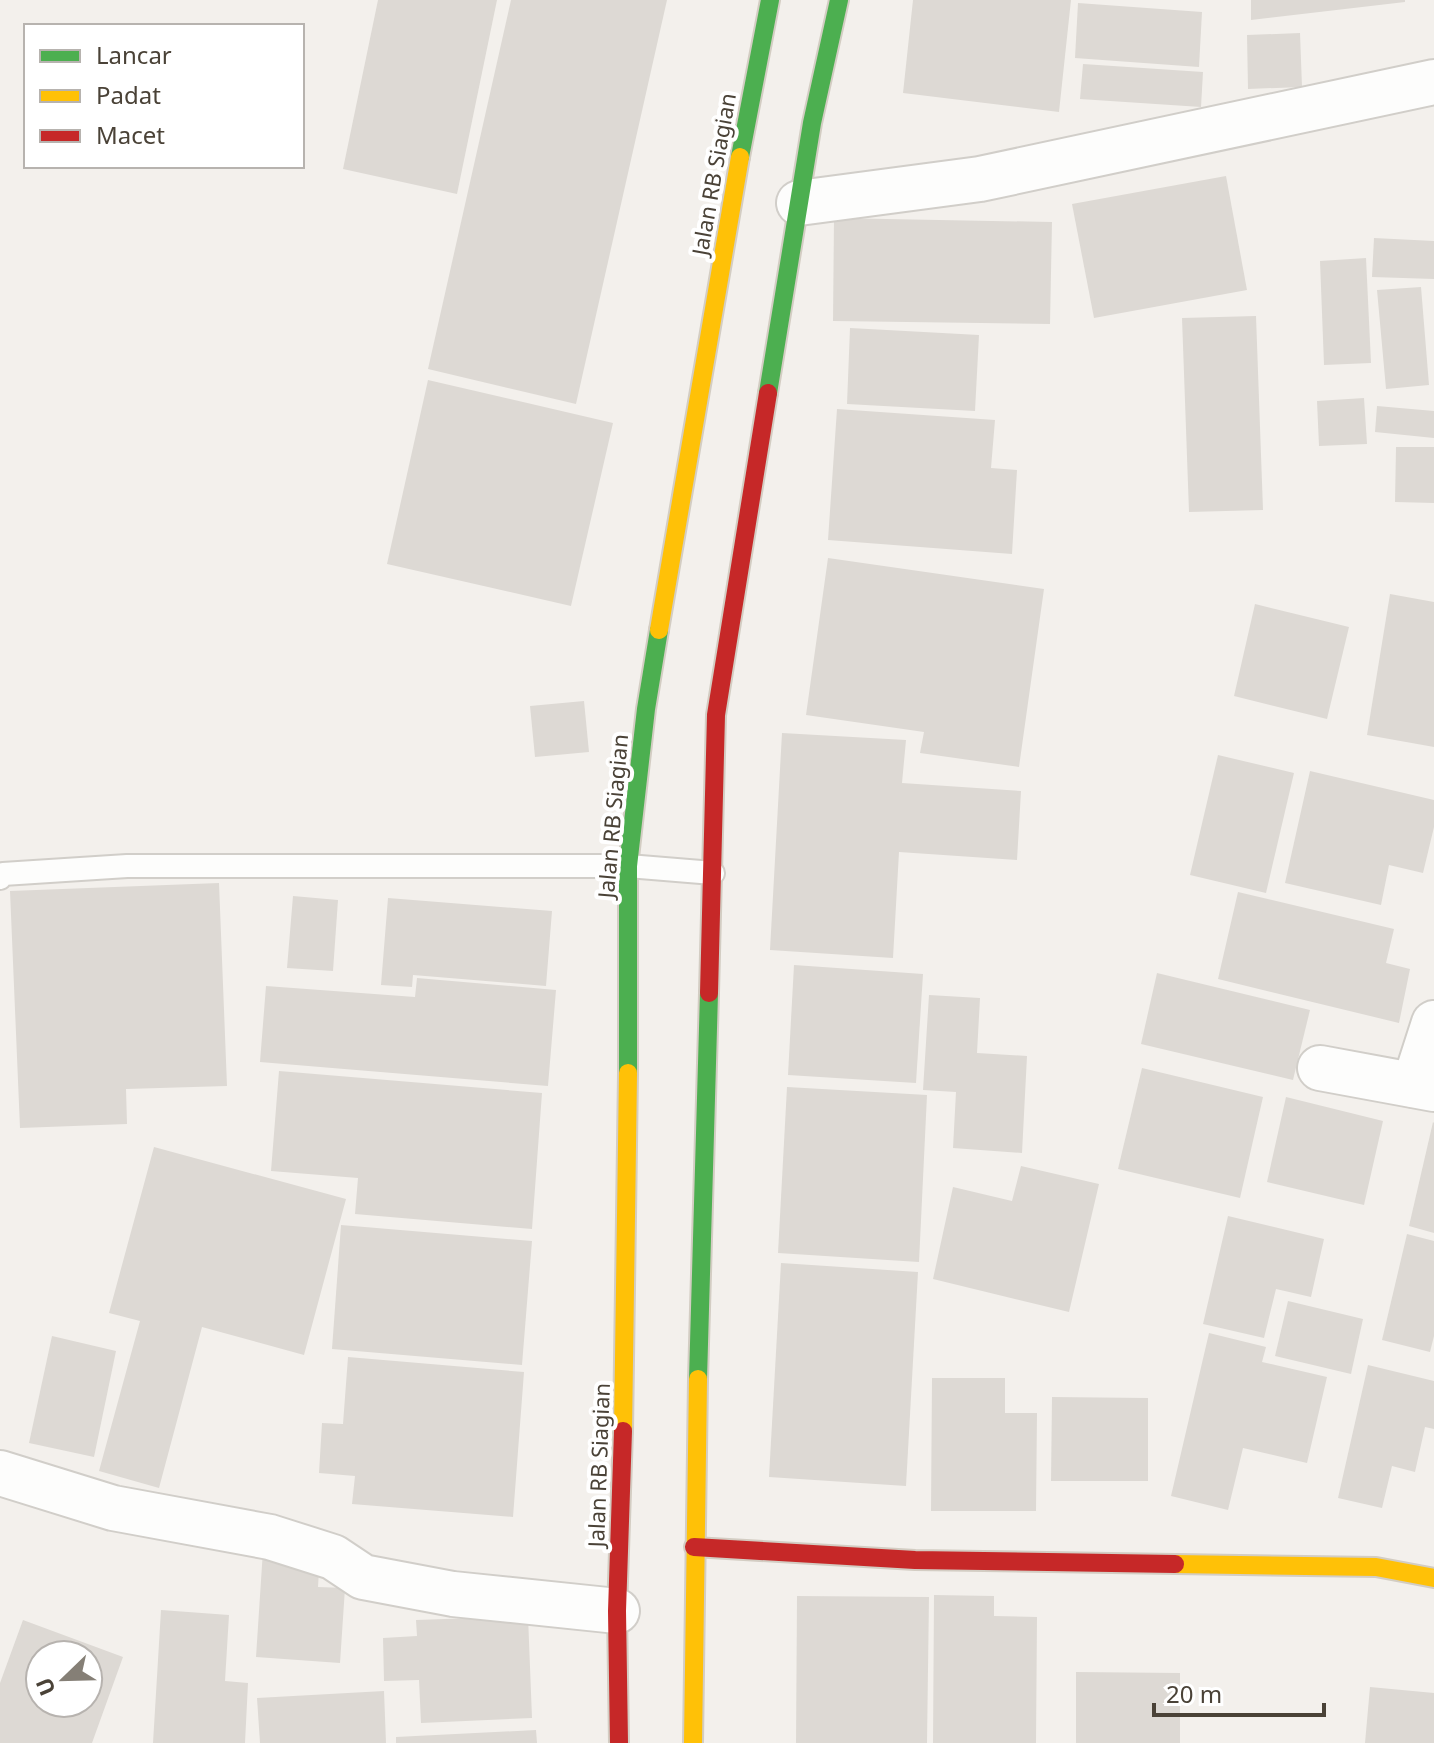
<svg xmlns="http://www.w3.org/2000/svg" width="1434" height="1743" font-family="'Noto Sans',sans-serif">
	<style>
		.building { fill: #ddd9d4; fill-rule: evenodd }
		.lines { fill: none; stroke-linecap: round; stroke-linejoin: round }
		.lane-casing { stroke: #d1cec9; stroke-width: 26 }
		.street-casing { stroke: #d1cec9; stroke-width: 48 }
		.fast-casing { stroke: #d3cdc3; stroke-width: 22 }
		.slow-casing { stroke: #d3cdc3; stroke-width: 22 }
		.jam-casing { stroke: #d3cdc3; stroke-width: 22 }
		.lane { stroke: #fdfdfc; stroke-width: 22 }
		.street { stroke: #fdfdfc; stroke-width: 44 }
		.fast { stroke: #4caf50; stroke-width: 18 }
		.slow { stroke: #ffc107; stroke-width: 18 }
		.jam { stroke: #c62828; stroke-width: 18 }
		.labels { text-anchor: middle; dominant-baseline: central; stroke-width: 8; stroke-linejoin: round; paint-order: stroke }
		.street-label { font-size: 22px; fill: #4a4237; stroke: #fff }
	</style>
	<rect width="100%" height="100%" fill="#f3f0ec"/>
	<g class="building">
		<path d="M 378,0 L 497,0 L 457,194 L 343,169 Z"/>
		<path d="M 511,0 L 667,0 L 576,404 L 428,369 Z"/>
		<path d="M 913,0 L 1071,0 L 1059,112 L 903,93 Z"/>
		<path d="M 1251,0 L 1405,0 L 1405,2 L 1251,20 Z"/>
		<path d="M 1078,3 L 1202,12 L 1199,67 L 1075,58 Z"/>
		<path d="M 1300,33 L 1302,87 L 1248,89 L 1247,35 Z"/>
		<path d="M 1083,64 L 1203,72 L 1201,107 L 1080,99 Z"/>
		<path d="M 1226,176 L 1247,290 L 1094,318 L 1072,204 Z"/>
		<path d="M 834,218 L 1052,222 L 1050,324 L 833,321 Z"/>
		<path d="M 1374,238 L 1434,241 L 1434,279 L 1372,277 Z"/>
		<path d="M 1366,258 L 1371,363 L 1324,365 L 1320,261 Z"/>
		<path d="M 1421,287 L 1429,385 L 1386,389 L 1377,290 Z"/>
		<path d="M 1256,316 L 1263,510 L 1189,512 L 1182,318 Z"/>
		<path d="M 850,328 L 979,335 L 975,411 L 847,404 Z"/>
		<path d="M 428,380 L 613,423 L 571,606 L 387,564 Z"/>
		<path d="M 1364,398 L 1367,444 L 1319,446 L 1317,401 Z"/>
		<path d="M 1377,406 L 1434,411 L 1434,438 L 1375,432 Z"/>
		<path d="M 837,409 L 995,420 L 991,468 L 1017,470 L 1012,554 L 828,540 Z"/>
		<path d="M 1396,447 L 1434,447 L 1434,503 L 1395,502 Z"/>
		<path d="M 828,558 L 1044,589 L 1019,767 L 920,753 L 924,732 L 806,715 Z"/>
		<path d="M 1390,594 L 1434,602 L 1434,747 L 1367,735 Z"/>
		<path d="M 1255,604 L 1349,627 L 1327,719 L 1234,696 Z"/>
		<path d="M 584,701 L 589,752 L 535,757 L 530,706 Z"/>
		<path d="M 782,733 L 906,740 L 902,783 L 1021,791 L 1017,860 L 899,852 L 893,958 L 770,950 Z"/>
		<path d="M 1218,755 L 1294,773 L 1266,893 L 1190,875 Z"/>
		<path d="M 1310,771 L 1434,800 L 1434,827 L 1423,873 L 1389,865 L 1381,905 L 1285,883 Z"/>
		<path d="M 219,883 L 227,1086 L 126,1089 L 127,1124 L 20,1128 L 10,891 Z"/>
		<path d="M 1238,892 L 1394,929 L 1386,963 L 1410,969 L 1399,1023 L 1218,979 Z"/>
		<path d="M 293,896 L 338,900 L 333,971 L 287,968 Z"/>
		<path d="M 388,898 L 552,911 L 546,986 L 413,975 L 412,987 L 381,985 Z"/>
		<path d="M 794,965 L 923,974 L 916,1083 L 788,1075 Z"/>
		<path d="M 1157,973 L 1310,1010 L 1293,1080 L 1141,1044 Z"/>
		<path d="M 417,978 L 556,990 L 548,1086 L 260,1062 L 266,986 L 415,997 Z"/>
		<path d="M 929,995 L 980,998 L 977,1053 L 1027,1056 L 1022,1153 L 953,1148 L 956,1092 L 923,1090 Z"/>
		<path d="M 1142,1068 L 1263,1097 L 1240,1198 L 1118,1169 Z"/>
		<path d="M 279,1071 L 542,1093 L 532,1229 L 355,1214 L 358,1178 L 271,1171 Z"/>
		<path d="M 787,1087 L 927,1095 L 919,1262 L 778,1253 Z"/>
		<path d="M 1286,1097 L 1383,1121 L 1364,1205 L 1267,1182 Z"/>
		<path d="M 1433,1122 L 1434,1123 L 1434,1233 L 1409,1226 Z"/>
		<path d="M 154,1147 L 346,1199 L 304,1355 L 202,1327 L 159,1488 L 99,1471 L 140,1321 L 109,1313 Z"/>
		<path d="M 1021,1166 L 1099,1184 L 1069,1312 L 933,1279 L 953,1187 L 1012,1201 Z"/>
		<path d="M 1228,1216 L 1324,1239 L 1311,1297 L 1276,1289 L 1264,1338 L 1203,1324 Z"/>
		<path d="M 341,1225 L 532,1241 L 522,1365 L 332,1349 Z"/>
		<path d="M 1407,1234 L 1434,1241 L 1434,1336 L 1430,1352 L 1382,1340 Z"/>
		<path d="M 781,1263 L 918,1272 L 906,1486 L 769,1477 Z"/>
		<path d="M 1288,1301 L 1363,1319 L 1351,1374 L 1275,1356 Z"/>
		<path d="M 1209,1333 L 1266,1347 L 1262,1362 L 1327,1377 L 1307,1463 L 1243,1448 L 1228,1510 L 1171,1496 Z"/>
		<path d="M 52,1336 L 116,1351 L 94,1457 L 29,1443 Z"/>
		<path d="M 348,1357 L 524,1372 L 513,1517 L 352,1504 L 355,1476 L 319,1473 L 322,1423 L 343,1424 Z"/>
		<path d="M 1368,1365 L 1434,1381 L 1434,1429 L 1425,1427 L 1415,1472 L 1392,1466 L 1382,1508 L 1338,1498 Z"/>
		<path d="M 932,1378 L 1005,1378 L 1005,1413 L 1037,1413 L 1036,1511 L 931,1511 Z"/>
		<path d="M 1052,1397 L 1148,1398 L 1148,1481 L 1051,1481 Z"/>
		<path d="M 263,1550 L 320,1554 L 318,1587 L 345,1588 L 340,1663 L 256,1657 Z"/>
		<path d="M 934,1595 L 994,1596 L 994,1616 L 1037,1617 L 1036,1743 L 933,1743 Z"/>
		<path d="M 797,1596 L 929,1597 L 927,1743 L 796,1743 Z"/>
		<path d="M 161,1610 L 229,1615 L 225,1681 L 248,1683 L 245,1743 L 153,1743 Z"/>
		<path d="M 528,1616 L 532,1718 L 421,1723 L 419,1680 L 384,1681 L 383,1638 L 417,1636 L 416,1620 Z"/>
		<path d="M 23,1620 L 123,1657 L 92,1743 L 0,1743 L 0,1683 ZM 40,1655 L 88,1655 L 88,1703 L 40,1703 Z"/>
		<path d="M 1076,1672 L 1180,1673 L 1180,1743 L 1076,1743 Z"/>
		<path d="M 1370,1687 L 1434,1693 L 1434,1743 L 1365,1743 Z"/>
		<path d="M 384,1691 L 386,1743 L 260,1743 L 257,1698 Z"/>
		<path d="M 536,1730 L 537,1743 L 396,1743 L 396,1737 Z"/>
	</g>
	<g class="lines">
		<g class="lane-casing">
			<path id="lane" d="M 0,878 L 3,874 L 127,866 L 628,866 L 713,873"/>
		</g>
		<g class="street-casing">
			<g id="street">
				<path d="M 799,203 L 980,179 L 1434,82"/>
				<path d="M 1320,1068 L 1434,1089"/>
				<path d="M 1414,1085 L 1434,1023"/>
				<path d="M 0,1473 L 113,1508 L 270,1537 L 333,1557 L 363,1577 L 453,1594 L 617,1611"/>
			</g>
		</g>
		<g class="fast-casing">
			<g id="fast">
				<path d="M 740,157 L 770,0"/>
				<path d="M 768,393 L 812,123 L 839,0"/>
				<path d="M 628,1073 L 628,866 L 646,709 L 659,630"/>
				<path d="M 698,1379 L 709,993"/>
			</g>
		</g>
		<g class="slow-casing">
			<g id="slow">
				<path d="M 659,630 L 740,157"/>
				<path d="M 623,1431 L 628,1073"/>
				<path d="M 1175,1564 L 1376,1567 L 1434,1578"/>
				<path d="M 693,1743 L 698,1379"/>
			</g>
		</g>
		<g class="jam-casing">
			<g id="jam">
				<path d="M 709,993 L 716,715 L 768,393"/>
				<path d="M 694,1547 L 915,1560 L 1175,1564"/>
				<path d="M 619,1743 L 617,1611 L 623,1431"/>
			</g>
		</g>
		<use href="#lane" class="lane"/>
		<use href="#street" class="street"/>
		<use href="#fast" class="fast"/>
		<use href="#slow" class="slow"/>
		<use href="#jam" class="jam"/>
	</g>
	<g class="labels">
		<g class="street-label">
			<text transform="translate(713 174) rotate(-80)">Jalan RB Siagian</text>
			<text transform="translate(612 816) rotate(-85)">Jalan RB Siagian</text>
			<text transform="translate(598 1465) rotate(-88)">Jalan RB Siagian</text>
		</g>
	</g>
	<rect x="24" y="24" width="280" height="144" fill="#ffffff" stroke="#b7b3af" stroke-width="2"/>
	<rect x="40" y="50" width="40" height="12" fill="#4caf50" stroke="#b7b3af" stroke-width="2"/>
	<text x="96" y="64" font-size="24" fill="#4a4237">Lancar</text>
	<rect x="40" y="90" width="40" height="12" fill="#ffc107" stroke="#b7b3af" stroke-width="2"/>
	<text x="96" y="104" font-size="24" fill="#4a4237">Padat</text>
	<rect x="40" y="130" width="40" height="12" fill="#c62828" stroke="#b7b3af" stroke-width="2"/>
	<text x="96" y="144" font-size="24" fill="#4a4237">Macet</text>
	<g transform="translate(64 1679) rotate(247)"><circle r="38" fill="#ffffff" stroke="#b7b3af" stroke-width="2"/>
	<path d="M0-6L14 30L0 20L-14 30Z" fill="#857f76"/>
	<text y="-12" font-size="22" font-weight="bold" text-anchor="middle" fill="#4a4237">U</text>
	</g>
	<path d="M1154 1703v12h170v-12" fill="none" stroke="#4a4237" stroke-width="4"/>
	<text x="1166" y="1703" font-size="24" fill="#4a4237" stroke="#ffffff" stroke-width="6" paint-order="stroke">20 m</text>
</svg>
